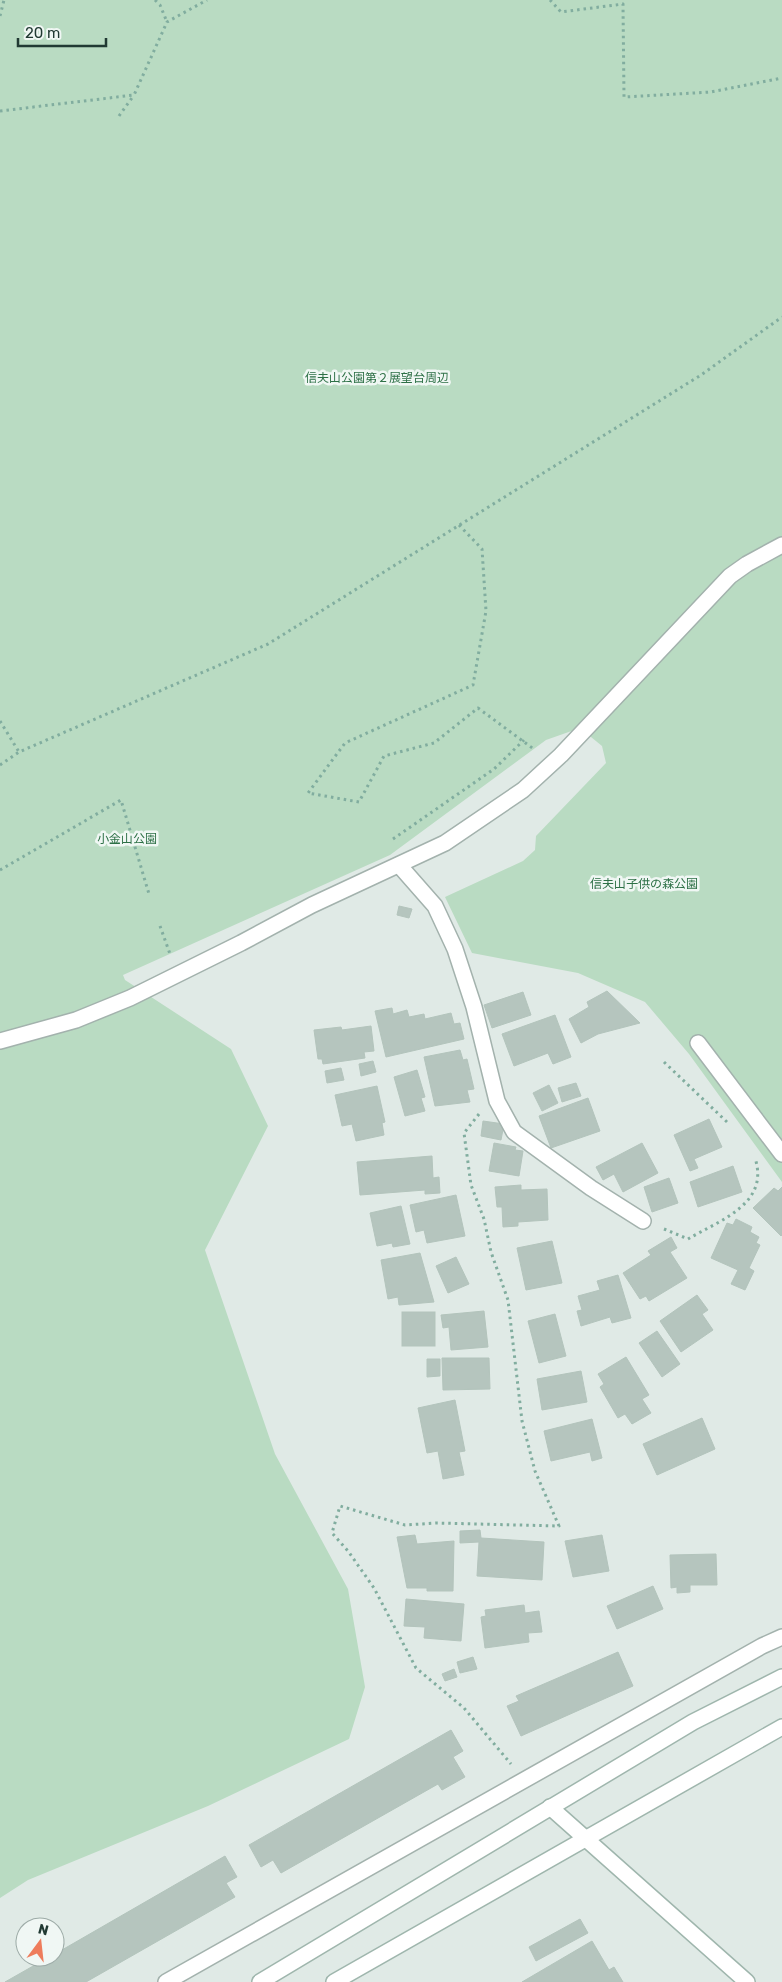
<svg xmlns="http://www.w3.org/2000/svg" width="782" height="1982" font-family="Rubik,'Noto Sans JP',sans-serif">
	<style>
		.green { fill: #b9dbc2 }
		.building { fill: #b5c5be; stroke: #b3c4bc }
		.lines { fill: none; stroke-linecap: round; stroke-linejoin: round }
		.lane-casing { stroke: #a3b2ad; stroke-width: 18 }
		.street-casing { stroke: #a3b2ad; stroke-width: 18 }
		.secondary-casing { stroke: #9fb6ad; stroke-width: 18 }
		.path { stroke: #81ad9f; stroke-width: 3; stroke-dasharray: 2.5 4; stroke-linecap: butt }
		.lane { stroke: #fff; stroke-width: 15 }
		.street { stroke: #fff; stroke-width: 15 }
		.secondary { stroke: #fff; stroke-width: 15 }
		.labels { text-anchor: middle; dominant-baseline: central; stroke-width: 5; stroke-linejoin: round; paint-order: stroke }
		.park-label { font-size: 12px; fill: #2d7046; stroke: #f0f7f4 }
	</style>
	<rect width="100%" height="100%" fill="#e0eae6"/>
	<path class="green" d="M 0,0 L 782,0 L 782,1182 L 689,1054 L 645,1002 L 578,973 L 472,953 L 445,897 L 523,861 L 535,850 L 536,836 L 606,763 L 602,746 L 580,728 L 546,740 L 390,855 L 123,975 L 125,980 L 231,1049 L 268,1126 L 205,1250 L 275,1454 L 348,1589 L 365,1687 L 349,1739 L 208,1806 L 28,1880 L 0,1898 Z"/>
	<g class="building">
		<path d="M 399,906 L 412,909 L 409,918 L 397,915 Z"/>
		<path d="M 607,991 L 640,1023 L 598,1034 L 581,1043 L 569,1019 L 589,1007 L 587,1002 Z"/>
		<path d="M 523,992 L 531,1015 L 492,1028 L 484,1005 Z"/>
		<path d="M 392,1008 L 393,1014 L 407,1010 L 409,1017 L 424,1014 L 425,1019 L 451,1013 L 454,1024 L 460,1023 L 464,1039 L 386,1057 L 375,1011 Z"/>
		<path d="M 555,1015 L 571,1057 L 553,1064 L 548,1053 L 514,1066 L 502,1034 Z"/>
		<path d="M 371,1026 L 374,1051 L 364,1052 L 365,1058 L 323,1064 L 322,1059 L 318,1059 L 314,1030 L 341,1027 L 342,1030 Z"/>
		<path d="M 460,1050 L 463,1060 L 467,1059 L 474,1089 L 467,1090 L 470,1102 L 435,1106 L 424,1057 Z"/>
		<path d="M 373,1061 L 376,1072 L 361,1076 L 359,1064 Z"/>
		<path d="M 341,1068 L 344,1080 L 327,1083 L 325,1071 Z"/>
		<path d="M 417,1070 L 425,1097 L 421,1098 L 425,1111 L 405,1116 L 394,1077 Z"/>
		<path d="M 576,1083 L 581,1096 L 562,1102 L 558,1088 Z"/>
		<path d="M 549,1085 L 558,1103 L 542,1111 L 533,1093 Z"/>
		<path d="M 377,1086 L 385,1122 L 382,1123 L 384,1135 L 356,1141 L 352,1124 L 342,1126 L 335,1095 Z"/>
		<path d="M 588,1098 L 600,1131 L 551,1148 L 539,1116 Z"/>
		<path d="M 709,1119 L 722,1147 L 694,1159 L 698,1168 L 690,1171 L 674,1135 Z"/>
		<path d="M 483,1121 L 504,1124 L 501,1140 L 481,1136 Z"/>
		<path d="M 494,1143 L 516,1147 L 515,1150 L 523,1151 L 519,1176 L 489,1171 Z"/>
		<path d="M 642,1143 L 658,1173 L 623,1192 L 614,1174 L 603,1180 L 596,1167 Z"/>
		<path d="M 432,1156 L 433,1178 L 439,1177 L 440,1193 L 425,1194 L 425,1190 L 360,1195 L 357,1162 Z"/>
		<path d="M 733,1166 L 742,1192 L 698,1207 L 690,1182 Z"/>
		<path d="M 669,1178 L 678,1203 L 652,1212 L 644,1187 Z"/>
		<path d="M 521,1185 L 521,1190 L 547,1189 L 548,1220 L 518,1222 L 518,1226 L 503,1227 L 502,1207 L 497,1207 L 495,1187 Z"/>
		<path d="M 782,1187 L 782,1235 L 781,1236 L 753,1208 L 774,1188 L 778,1191 Z"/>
		<path d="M 456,1195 L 465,1236 L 427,1243 L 424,1230 L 416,1232 L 410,1205 Z"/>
		<path d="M 401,1206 L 410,1244 L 393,1247 L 392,1243 L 377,1246 L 370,1213 Z"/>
		<path d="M 736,1219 L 752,1227 L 750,1232 L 759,1237 L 756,1243 L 760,1245 L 749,1268 L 754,1271 L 745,1290 L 731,1284 L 738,1270 L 711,1258 L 727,1223 L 733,1225 Z"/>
		<path d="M 671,1237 L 677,1248 L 670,1252 L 687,1278 L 649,1301 L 646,1296 L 640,1299 L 623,1273 L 651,1255 L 648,1251 Z"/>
		<path d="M 552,1241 L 562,1283 L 526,1290 L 517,1248 Z"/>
		<path d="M 420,1253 L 434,1302 L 399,1305 L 398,1297 L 388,1299 L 381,1260 Z"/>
		<path d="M 456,1257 L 469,1284 L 448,1293 L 436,1266 Z"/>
		<path d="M 618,1275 L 631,1318 L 612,1323 L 610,1317 L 581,1326 L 577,1311 L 582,1310 L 578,1296 L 600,1290 L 597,1281 Z"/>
		<path d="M 697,1295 L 708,1310 L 702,1314 L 713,1330 L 681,1352 L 660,1321 Z"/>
		<path d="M 484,1311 L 488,1347 L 451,1350 L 449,1327 L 443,1328 L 441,1315 Z"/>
		<rect x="402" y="1312" width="33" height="34"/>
		<path d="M 555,1314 L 566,1356 L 539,1363 L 528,1321 Z"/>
		<path d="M 657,1331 L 680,1364 L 662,1377 L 639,1343 Z"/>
		<path d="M 626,1357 L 649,1395 L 642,1399 L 651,1413 L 632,1424 L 625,1414 L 618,1418 L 600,1387 L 604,1384 L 598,1374 Z"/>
		<path d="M 442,1358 L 489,1358 L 490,1389 L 443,1390 Z"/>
		<path d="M 427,1359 L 440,1359 L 440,1376 L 427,1377 Z"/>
		<path d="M 581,1371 L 587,1402 L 542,1410 L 537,1379 Z"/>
		<path d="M 455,1400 L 465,1451 L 459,1452 L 464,1475 L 443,1479 L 438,1451 L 427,1453 L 418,1408 Z"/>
		<path d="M 702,1418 L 715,1449 L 657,1475 L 643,1444 Z"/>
		<path d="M 592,1419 L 602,1458 L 592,1461 L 590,1452 L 551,1461 L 544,1431 Z"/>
		<path d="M 480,1530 L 481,1538 L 544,1542 L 542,1580 L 477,1576 L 479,1542 L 460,1543 L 460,1531 Z"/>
		<path d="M 415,1535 L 417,1544 L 454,1541 L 453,1591 L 427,1591 L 427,1588 L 407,1588 L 397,1537 Z"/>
		<path d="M 602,1535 L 609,1571 L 573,1577 L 565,1541 Z"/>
		<path d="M 716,1554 L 717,1585 L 690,1585 L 690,1592 L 677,1593 L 677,1587 L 671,1588 L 670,1555 Z"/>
		<path d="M 653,1586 L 663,1609 L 617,1629 L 607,1606 Z"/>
		<path d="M 406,1599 L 464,1604 L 461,1641 L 424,1638 L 425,1627 L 404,1626 Z"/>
		<path d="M 524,1605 L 525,1613 L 539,1611 L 542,1632 L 528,1633 L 529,1642 L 485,1648 L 481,1617 L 486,1616 L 485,1610 Z"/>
		<path d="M 618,1652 L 633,1686 L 521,1736 L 507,1706 L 519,1701 L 516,1696 Z"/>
		<path d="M 473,1657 L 477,1669 L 460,1673 L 457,1662 Z"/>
		<path d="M 454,1669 L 457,1677 L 445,1681 L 442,1674 Z"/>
		<path d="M 451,1730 L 463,1751 L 453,1757 L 465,1777 L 442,1790 L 438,1784 L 281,1873 L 273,1860 L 261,1867 L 249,1845 Z"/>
		<path d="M 225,1856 L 237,1877 L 226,1883 L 235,1897 L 86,1982 L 5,1982 L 49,1957 L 55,1957 L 55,1954 Z"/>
		<path d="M 580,1919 L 588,1933 L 536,1961 L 529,1947 Z"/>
		<path d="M 592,1941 L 609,1970 L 614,1967 L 623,1982 L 522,1982 Z"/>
	</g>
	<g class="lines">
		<g class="lane-casing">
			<path id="lane" d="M 698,1043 L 782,1154"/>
		</g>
		<g class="street-casing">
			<g id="street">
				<path d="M 399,865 L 435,906 L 455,949 L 474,1007 L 497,1101 L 514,1132 L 591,1188 L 643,1221"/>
				<path d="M 0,1041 L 76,1020 L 130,998 L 241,943 L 312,905 L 445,843 L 523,790 L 561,755 L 730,576 L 747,564 L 782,545"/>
				<path d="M 166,1982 L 762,1646 L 782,1637"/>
			</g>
		</g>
		<g class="secondary-casing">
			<g id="secondary">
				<path d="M 550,1807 L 747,1982"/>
				<path d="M 260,1982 L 693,1722 L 782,1677"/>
				<path d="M 334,1982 L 782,1727"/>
			</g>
		</g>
		<g class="path">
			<path d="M 155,0 L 160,5 L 167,22"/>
			<path d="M 550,0 L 561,12 L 623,4 L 624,97 L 711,92 L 782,78"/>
			<path d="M 0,16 L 4,0"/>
			<path d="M 0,111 L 134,95 L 167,22 L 207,0"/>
			<path d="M 119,116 L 134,95"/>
			<path d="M 459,525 L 482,549 L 486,611 L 473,685 L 345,743 L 308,793 L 359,802 L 384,756 L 434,743 L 478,708 L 535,750"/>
			<path d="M 0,721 L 19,752"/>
			<path d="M 0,765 L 19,752 L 268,644 L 701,375 L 782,317"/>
			<path d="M 393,839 L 494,769 L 524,740"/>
			<path d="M 0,870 L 121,800 L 149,894"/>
			<path d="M 160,926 L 170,954"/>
			<path d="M 664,1062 L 727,1122"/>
			<path d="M 479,1114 L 464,1133 L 471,1185 L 484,1219 L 491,1252 L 508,1300 L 522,1421 L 535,1471 L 559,1526 L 436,1523 L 405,1525 L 340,1506 L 332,1533 L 348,1551 L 374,1588 L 416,1668 L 464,1708 L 511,1764"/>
			<path d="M 664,1229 L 688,1239 C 720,1220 770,1204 755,1158"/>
		</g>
		<use href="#lane" class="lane"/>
		<use href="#street" class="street"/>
		<use href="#secondary" class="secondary"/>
	</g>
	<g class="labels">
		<g class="park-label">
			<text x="377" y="378">信夫山公園第２展望台周辺</text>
			<text x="127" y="839">小金山公園</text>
			<text x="644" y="884">信夫山子供の森公園</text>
		</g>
	</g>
	<g transform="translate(40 1942) rotate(15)"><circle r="24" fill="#f0f7f4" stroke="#9daba7"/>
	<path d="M0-4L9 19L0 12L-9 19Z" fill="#ee7c5b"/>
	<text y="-8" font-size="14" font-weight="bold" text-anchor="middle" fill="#213a33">N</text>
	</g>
	<path d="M18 38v8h88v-8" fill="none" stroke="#213a33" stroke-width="2.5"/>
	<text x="25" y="38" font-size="15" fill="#213a33" stroke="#f0f7f4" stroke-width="4" paint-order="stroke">20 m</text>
</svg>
